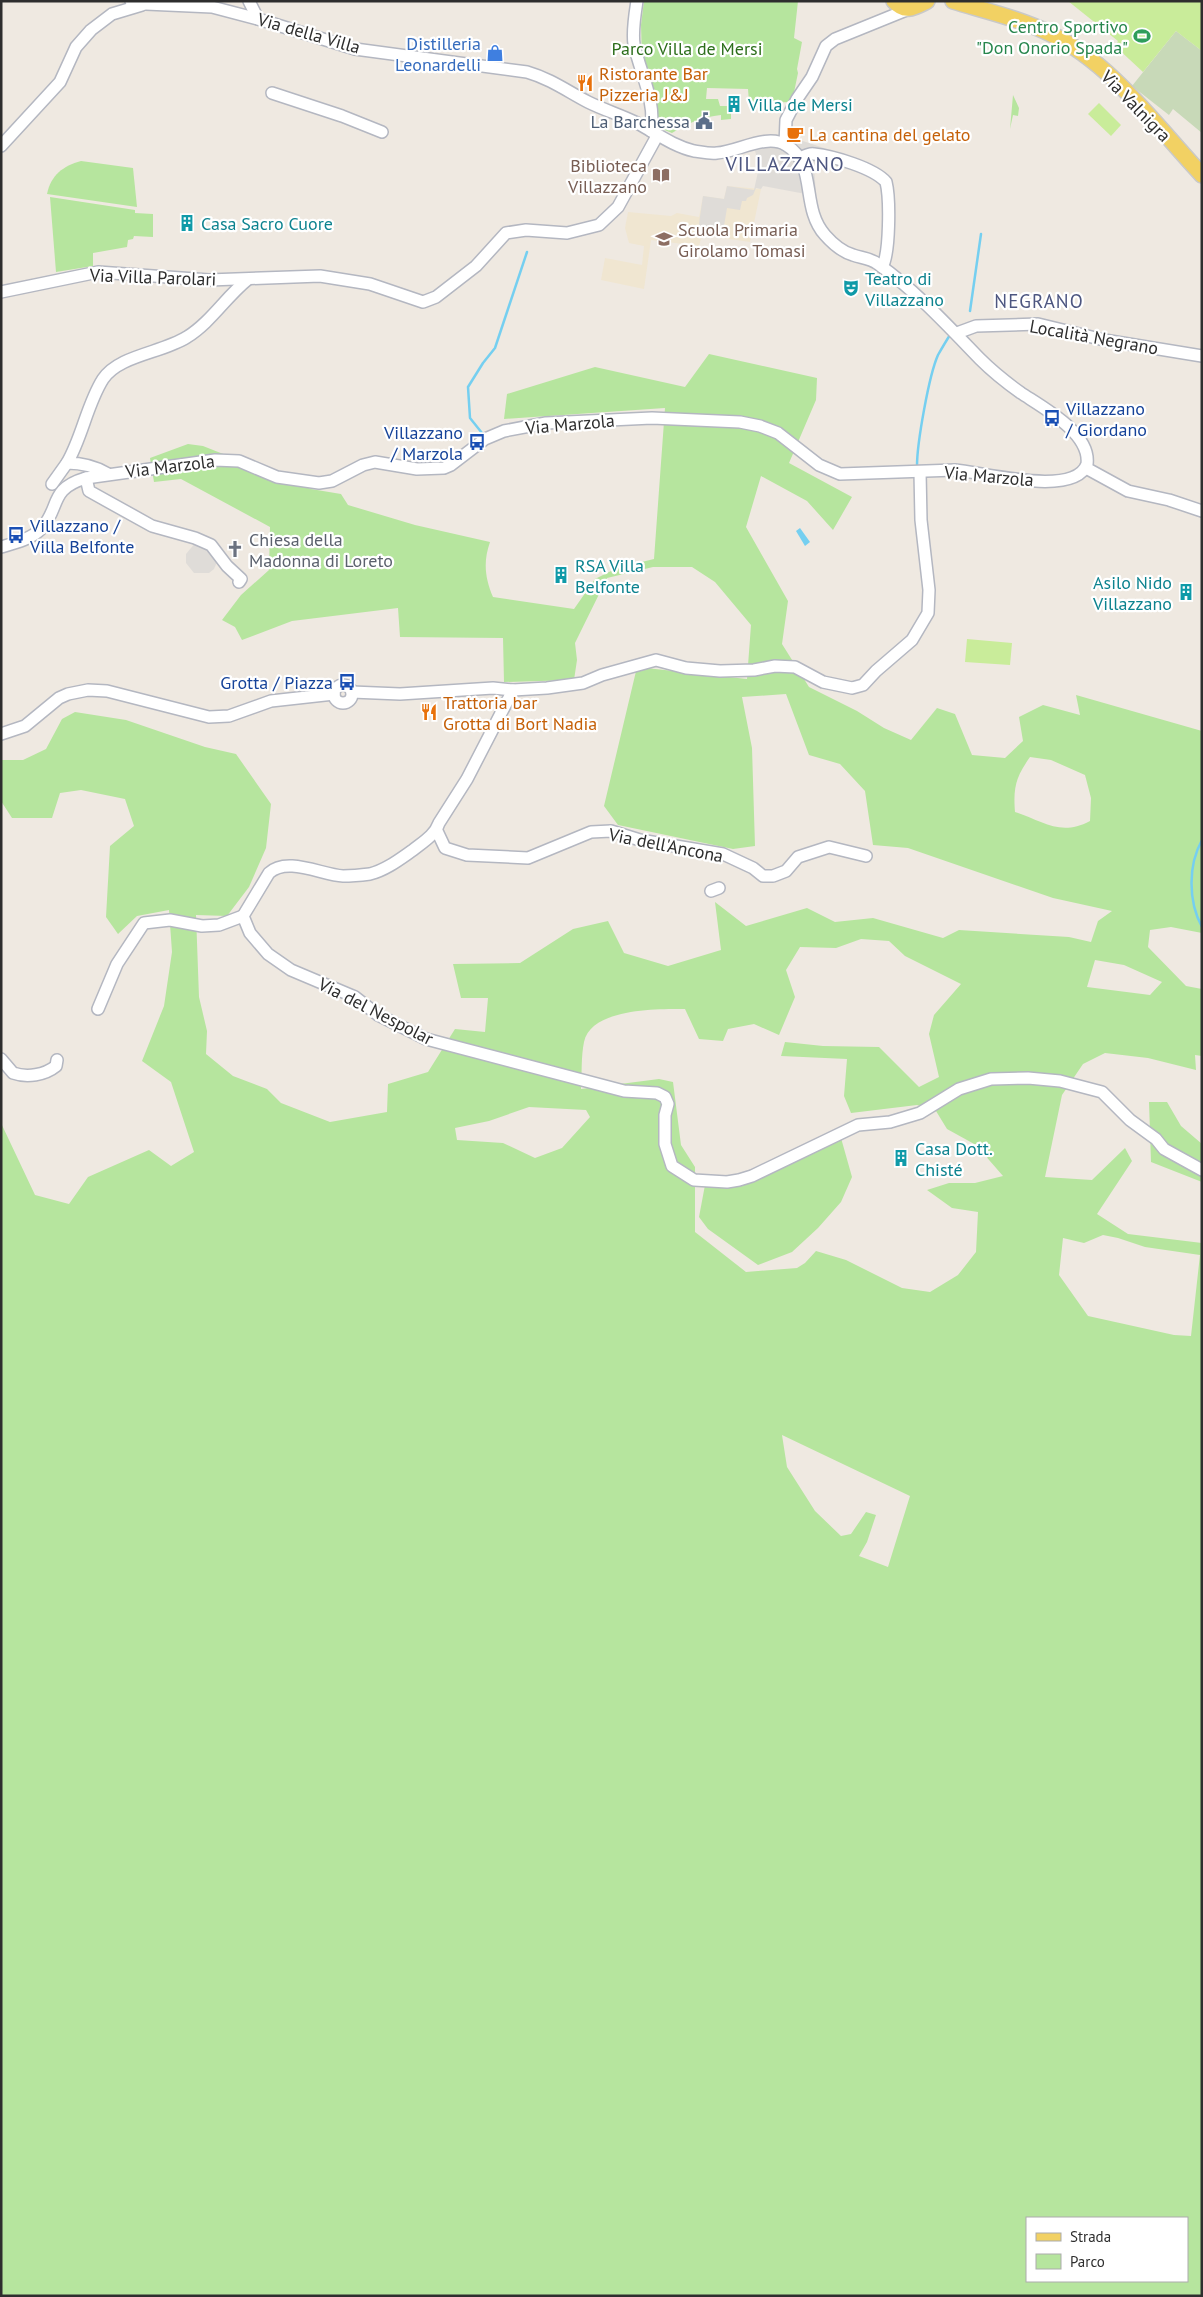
<svg xmlns="http://www.w3.org/2000/svg" width="1203" height="2297" font-family="'PT Sans',sans-serif">
	<style>
		.education { fill: #f0e6d1 }
		.green { fill: #b6e59e; fill-rule: evenodd }
		.cemetery { fill: #c8d9b8 }
		.pitch { fill: #c9ec9a }
		.plaza { fill: #dfdcd8 }
		.water { fill: #75cff0 }
		.lines { fill: none; stroke-linecap: round; stroke-linejoin: round }
		.stream { stroke: #75cff0; stroke-width: 2.5 }
		.minor-casing { stroke: #b4b7c1; stroke-width: 14 }
		.major-casing { stroke: #c9c9c9; stroke-width: 18 }
		.minor { stroke: #fff; stroke-width: 11 }
		.major { stroke: #f2d163; stroke-width: 15 }
		.labels { text-anchor: middle; dominant-baseline: central; stroke-width: 4.5; stroke-linejoin: round; paint-order: stroke }
		.leisure-label { font-size: 18px; fill: #27864d; stroke: #fff; text-anchor: end }
		.street-label { font-size: 18px; fill: #2e2e2e; stroke: #fff }
		.shop-label { font-size: 18px; fill: #366cbe; stroke: #fff; text-anchor: end }
		.park-label { font-size: 18px; fill: #2c6e1b; stroke: #fff }
		.food-label { font-size: 18px; fill: #c56008; stroke: #fff; text-anchor: start }
		.culture-label { font-size: 18px; fill: #0d838f; stroke: #fff; text-anchor: start }
		.service-label { font-size: 18px; fill: #4e5e75; stroke: #fff; text-anchor: end }
		.education-label { font-size: 18px; fill: #785e54; stroke: #fff; text-anchor: end }
		.transit-label { font-size: 18px; fill: #164399; stroke: #fff; text-anchor: start }
		.worship-label { font-size: 18px; fill: #5b616d; stroke: #fff; text-anchor: start }
		.neighbourhood-label { font-size: 19px; letter-spacing: 1px; fill: #4d5680; stroke: #fff }
		.quarter-label { font-size: 20px; letter-spacing: 1px; fill: #4d5680; stroke: #fff }
	</style>
	<rect width="100%" height="100%" fill="#efe9e1"/>
	<path class="education" d="M 727,186 L 761,189 L 750,242 L 702,235 L 699,246 L 651,240 L 644,289 L 601,280 L 605,258 L 642,265 L 644,246 L 629,243 L 625,228 L 628,212 L 671,216 L 677,213 L 699,217 L 703,196 L 724,199 Z"/>
	<g class="green">
		<path d="M 644,1 L 798,1 L 794,38 L 802,42 L 797,69 L 798,73 L 792,102 L 752,103 L 749,102 L 748,89 L 707,88 L 706,99 L 718,99 L 720,106 L 731,106 L 731,119 L 721,120 L 721,115 C 702,117 688,123 672,133 L 657,127 L 652,86 L 642,59 L 641,25 Z"/>
		<path d="M 1013,95 L 1019,108 L 1018,116 L 1013,115 L 1010,129 Z"/>
		<path d="M 81,161 L 133,168 L 137,207 L 47,194 C 51,175 63,166 81,161 Z"/>
		<path d="M 50,197 L 135,210 L 135,213 L 153,214 L 153,237 L 134,236 L 133,239 L 128,240 L 127,247 L 93,253 L 93,266 L 56,272 Z"/>
		<path d="M 709,354 L 817,378 L 816,400 L 789,463 L 852,497 L 833,530 L 807,501 L 761,476 L 746,527 L 788,601 L 782,644 L 809,687 L 857,711 L 884,728 L 911,740 L 937,708 L 955,714 L 972,755 L 1005,758 L 1023,741 L 1019,717 L 1043,705 L 1080,715 L 1076,695 L 1202,731 L 1202,933 L 1171,927 L 1150,930 L 1148,947 L 1186,986 L 1202,989 L 1202,1056 L 1195,1055 L 1196,1070 L 1148,1058 L 1105,1053 L 1083,1064 L 1062,1095 L 1045,1177 L 1092,1180 L 1125,1148 L 1132,1161 L 1097,1214 L 1128,1234 L 1202,1243 L 1202,2296 L 1,2296 L 1,1123 L 35,1195 L 69,1204 L 88,1177 L 149,1150 L 171,1166 L 194,1152 L 171,1082 L 142,1061 L 164,1006 L 172,952 L 169,910 L 137,916 L 118,934 L 106,917 L 110,846 L 134,826 L 125,799 L 81,790 L 60,793 L 52,818 L 12,818 L 1,801 L 1,760 L 23,760 L 46,749 L 62,719 L 75,712 L 126,720 L 205,747 L 236,754 L 271,804 L 266,848 L 249,887 L 227,916 L 196,915 L 199,997 L 207,1031 L 206,1054 L 233,1076 L 267,1089 L 281,1103 L 330,1122 L 387,1112 L 388,1084 L 428,1072 L 455,1029 L 485,1032 L 488,998 L 461,998 L 453,964 L 520,963 L 573,929 L 608,921 L 624,953 L 668,966 L 721,950 L 715,902 L 746,926 L 807,908 L 835,922 L 873,918 L 943,938 L 959,930 L 1069,937 L 1091,942 L 1098,921 L 1112,911 L 1053,898 L 908,848 L 873,845 L 865,791 L 840,764 L 809,755 L 786,694 L 742,697 L 752,748 L 755,846 L 733,849 L 618,825 L 604,806 L 637,667 L 747,679 L 751,625 L 715,582 L 692,567 L 653,567 L 607,578 L 575,643 L 577,660 L 574,680 L 504,682 L 503,638 L 400,637 L 398,608 L 292,621 L 242,640 L 235,627 L 222,620 L 241,595 L 269,570 L 270,527 L 181,479 L 154,482 L 150,458 L 188,444 L 203,446 L 311,489 L 341,494 L 348,505 L 415,525 L 490,542 C 483,562 485,578 493,597 L 574,609 L 595,579 L 617,568 L 654,559 L 665,408 L 504,419 L 507,394 L 595,367 L 685,387 ZM 1030,757 L 1051,760 L 1085,775 L 1091,798 L 1090,821 C 1060,837 1043,821 1015,812 C 1013,787 1016,777 1030,757 ZM 861,939 L 889,941 L 905,956 L 961,984 L 934,1015 L 929,1034 L 939,1077 L 919,1087 L 879,1047 L 823,1046 L 785,1042 L 781,1056 L 847,1059 L 844,1096 L 851,1113 L 917,1105 L 936,1111 L 947,1129 L 976,1145 L 1003,1176 L 975,1183 L 949,1183 L 927,1190 L 952,1208 L 978,1212 L 976,1252 L 958,1275 L 930,1292 L 902,1288 L 846,1260 L 816,1251 L 805,1263 L 797,1268 L 746,1272 L 695,1232 L 695,1167 L 681,1145 L 673,1082 L 659,1079 L 581,1089 C 582,1074 581,1056 584,1042 C 591,1008 658,1009 685,1009 L 699,1039 L 723,1041 L 728,1029 L 754,1024 L 779,1035 L 795,997 L 786,970 L 800,947 L 836,948 ZM 1095,960 L 1124,965 L 1162,982 L 1150,995 L 1087,987 ZM 529,1107 L 586,1110 L 590,1117 L 562,1148 L 535,1158 L 503,1143 L 457,1140 L 455,1128 L 489,1121 ZM 1103,1235 L 1118,1238 L 1145,1247 L 1200,1255 L 1191,1336 L 1174,1335 L 1088,1316 L 1059,1275 L 1063,1238 L 1084,1243 ZM 782,1435 L 910,1496 L 888,1567 L 859,1556 L 867,1542 L 876,1515 L 866,1512 L 851,1534 L 841,1536 L 815,1511 L 787,1467 ZM 1027,2218 L 1187,2218 L 1187,2281 L 1027,2281 Z"/>
		<path d="M 1149,1102 L 1167,1102 L 1181,1126 L 1202,1144 L 1202,1182 L 1151,1162 Z"/>
		<path d="M 841,1138 L 852,1177 L 841,1202 L 818,1228 L 792,1252 L 758,1265 L 708,1229 L 699,1217 L 705,1185 L 718,1186 Z"/>
	</g>
	<path class="cemetery" d="M 1176,31 L 1202,51 L 1202,133 L 1173,109 L 1169,115 L 1132,86 Z"/>
	<g class="pitch">
		<path d="M 1068,1 L 1202,1 L 1202,51 L 1176,31 L 1143,72 L 1115,46 L 1118,41 Z"/>
		<path d="M 1099,103 L 1121,125 L 1111,136 L 1088,114 Z"/>
		<path d="M 967,639 L 1012,643 L 1010,665 L 965,662 Z"/>
	</g>
	<g class="plaza">
		<path d="M 785,135 L 824,148 L 820,161 L 815,161 L 814,166 L 816,194 L 811,195 L 763,186 L 761,189 L 756,188 L 753,195 L 747,198 L 746,201 L 742,201 L 740,210 L 727,208 L 722,238 L 701,235 L 699,223 L 703,196 L 724,199 L 727,186 L 754,190 L 759,167 L 752,138 Z"/>
		<path d="M 196,542 L 210,552 L 217,562 L 214,569 L 209,573 L 194,573 L 186,563 L 186,554 Z"/>
	</g>
	<path class="water" d="M 800,528 L 810,542 L 805,546 L 796,531 Z"/>
	<g class="lines">
		<g class="stream">
			<path d="M 970,311 L 981,234"/>
			<path d="M 482,433 L 470,418 L 468,387 L 483,363 L 495,348 L 527,252"/>
			<path d="M 917,466 C 917,443 929,375 938,355 C 942,348 946,341 950,335"/>
			<path d="M 1202,840 C 1188,865 1188,901 1202,927"/>
		</g>
		<g class="minor-casing">
			<g id="minor">
				<path d="M 249,1 L 258,19"/>
				<path d="M 637,1 C 635,14 632,31 634,44 C 640,73 656,100 651,131"/>
				<path d="M 272,93 L 342,116 L 382,132"/>
				<path d="M 785,144 L 786,120 L 797,99 L 812,77 L 826,46 L 835,39 L 909,9"/>
				<path d="M 1,146 L 60,82 L 76,47 L 91,30 L 112,14 L 142,5"/>
				<path d="M 800,158 C 804,156 810,153 814,154 C 833,156 874,168 886,182 C 890,198 890,254 882,267"/>
				<path d="M 1,292 L 98,272 L 209,280 L 320,276 L 370,284 L 423,302 L 436,297 L 476,266 L 506,233 L 526,230 L 567,233 L 599,225 L 618,207 L 657,136"/>
				<path d="M 957,333 L 976,326 L 1038,324 L 1104,340 L 1202,356"/>
				<path d="M 1086,468 L 1128,491 L 1169,500 L 1202,511"/>
				<path d="M 108,474 C 95,466 82,463 67,463 C 82,438 87,404 103,379 C 119,355 162,353 187,337 C 210,323 226,297 247,280"/>
				<path d="M 86,478 L 89,491 L 152,526 L 195,538 L 211,545 L 227,566 L 241,579 L 239,582"/>
				<path d="M 52,484 L 67,463"/>
				<path d="M 1,547 C 15,543 31,539 41,529 C 61,508 48,489 86,478 L 215,460 L 239,461 L 277,477 L 319,483 L 332,481 L 363,465 L 375,462 L 417,469 L 444,468 L 451,465 L 485,439 L 504,431 L 546,423 L 652,418 L 740,422 L 760,426 L 778,433 L 819,465 L 840,474 L 955,470 C 983,472 1075,498 1087,464 C 1091,433 1042,407 1021,393 C 1007,383 992,371 980,359 C 948,326 915,290 878,264 C 870,258 861,258 853,255 C 843,252 832,243 825,235 C 800,207 818,164 786,145 C 767,133 737,152 717,153 C 709,154 702,152 694,151 C 673,146 656,133 637,123 C 621,115 604,110 588,102 C 567,91 551,79 527,72 L 355,49 L 258,19 L 212,7 L 146,4 L 131,1"/>
				<circle cx="343" cy="694" r="9"/>
				<path d="M 513,690 L 467,779 L 439,823 C 435,835 423,842 413,850 C 400,859 386,870 370,874 C 362,875 351,876 343,876 C 322,875 287,856 269,873 L 243,916 L 250,933 L 268,954 L 291,970 L 355,997 L 378,1015 L 426,1039 L 624,1091 L 657,1093 L 665,1097 L 668,1104 L 665,1115 L 665,1144 L 672,1166 L 694,1180 L 727,1182 L 739,1180 L 752,1176 L 858,1125 L 890,1122 L 920,1113 L 959,1089 L 991,1079 L 1028,1078 L 1060,1081 L 1102,1092 L 1130,1120 L 1156,1139 L 1164,1149 L 1202,1170"/>
				<path d="M 352,692 L 400,694 L 493,688 L 513,690 L 547,688 L 583,683 L 602,675 L 656,660 L 686,668 L 720,671 L 754,670 L 775,666 L 795,667 L 823,682 L 852,688 L 863,685 L 876,671 L 912,640 L 928,613 L 929,590 L 921,520 L 920,472"/>
				<path d="M 1,734 L 25,726 L 59,698 L 68,694 L 88,690 L 107,691 L 209,717 L 229,716 L 271,701 L 334,694"/>
				<path d="M 437,831 L 445,848 L 467,855 L 528,858 L 591,832 L 611,831 L 640,840 L 723,854 L 753,868 L 763,876 L 773,876 L 786,871 L 798,857 L 829,847 L 866,856"/>
				<path d="M 711,891 L 719,888"/>
				<path d="M 98,1009 L 117,964 L 144,923 L 170,920 L 202,926 L 219,925 L 243,916"/>
				<path d="M 1,1059 L 13,1073 C 27,1078 45,1075 56,1066 L 57,1060"/>
			</g>
		</g>
		<g class="major-casing">
			<g id="major">
				<path d="M 894,1 C 905,14 915,7 927,1"/>
				<path d="M 953,1 C 986,11 1021,19 1051,34 C 1111,63 1157,127 1202,175"/>
			</g>
		</g>
		<use href="#minor" class="minor"/>
		<use href="#major" class="major"/>
	</g>
	<defs>
		<g id="stadium-bare" transform="scale(1.35)"><path d="M0-5a6.5 5 0 1 0 0 10a6.5 5 0 1 0 0-10ZM-3.5-1.8h7v3.6h-7Z" fill="#2e9e5b" stroke="#fff" stroke-width="2.5" paint-order="stroke"/></g>
		<g id="shop-bare" transform="scale(1.35)"><path d="M-5-2.5h2.3a2.7 3.5 0 0 1 5.4 0H5L5.5 6h-11ZM-1.5-2.5h3a1.5 2.3 0 0 0-3 0Z" fill="#3f7fe0" stroke="#fff" stroke-width="2.5" paint-order="stroke"/></g>
		<g id="restaurant-bare" transform="scale(1.35)"><path d="M-5-6h1v4h1v-4h1v4h1v-4h1v5L-1.5 .5V6h-2V.5L-5-1ZM5-6V6H3V1.5H1.5Q1.5-4 5-6Z" fill="#e8710a" stroke="#fff" stroke-width="2.5" paint-order="stroke"/></g>
		<g id="building-bare" transform="scale(1.35)"><path d="M-4-6H4V6H1V3H-1V6H-4ZM-2.5-4.3h1.7v1.8h-1.7ZM.8-4.3h1.7v1.8H.8ZM-2.5-1h1.7V.8h-1.7ZM.8-1h1.7V.8H.8Z" fill="#0f9aa8" stroke="#fff" stroke-width="2.5" paint-order="stroke"/></g>
		<g id="civic-bare" transform="scale(1.35)"><path d="M-.6-6.5H3V-4.5H.6V-3L4-1V1h2V6H-6V1h2V-1L-.6-3ZM-1.2 2.5V6h2.4V2.5Z" fill="#5c6f8a" stroke="#fff" stroke-width="2.5" paint-order="stroke"/></g>
		<g id="cafe-bare" transform="scale(1.35)"><path d="M-5.5-4.5H6V0H3Q3 3.5 0 3.5H-2.5Q-5.5 3.5-5.5 0ZM3-3.2v2h1.7v-2ZM-6 4.5H4V6H-6Z" fill="#e8710a" stroke="#fff" stroke-width="2.5" paint-order="stroke"/></g>
		<g id="library-bare" transform="scale(1.35)"><path d="M-6-4Q-3-5.5-.7-3.5V5Q-3 3-6 4ZM6-4Q3-5.5 .7-3.5V5Q3 3 6 4Z" fill="#8d6e63" stroke="#fff" stroke-width="2.5" paint-order="stroke"/></g>
		<g id="school-bare" transform="scale(1.35)"><path d="M0-5L7-2L0 1L-7-2ZM-4 1L0 2.5L4 1V4Q0 6-4 4Z" fill="#8d6e63" stroke="#fff" stroke-width="2.5" paint-order="stroke"/></g>
		<g id="theatre-bare" transform="scale(1.35)"><path d="M-5-5.5Q0-4 5-5.5V0Q5 5 0 6Q-5 5-5 0ZM-3.3-2.5H-1v1.5H-3.3ZM1-2.5H3.3v1.5H1ZM-2.8 1Q0 5.5 2.8 1Z" fill="#0f9aa8" stroke="#fff" stroke-width="2.5" paint-order="stroke"/></g>
		<g id="bus-bare" transform="scale(1.35)"><path d="M-5-6H5V4H4V6H2V4H-2V6H-4V4H-5ZM-3.5-4V0h7V-4ZM-3.5 1.2v1.5H-2V1.2ZM2 1.2v1.5H3.5V1.2Z" fill="#1a4fb4" stroke="#fff" stroke-width="2.5" paint-order="stroke"/></g>
		<g id="church-bare" transform="scale(1.35)"><path d="M-1.2-6h2.4v3.5h3.3v2.4h-3.3V6h-2.4V-.1h-3.3v-2.4h3.3Z" fill="#6b7280" stroke="#fff" stroke-width="2.5" paint-order="stroke"/></g>
	</defs>
	<g fill-rule="evenodd">
		<use href="#stadium-bare" x="1142" y="36"/>
		<use href="#shop-bare" x="495" y="53"/>
		<use href="#restaurant-bare" x="585" y="83"/>
		<use href="#building-bare" x="734" y="104"/>
		<use href="#civic-bare" x="704" y="121"/>
		<use href="#cafe-bare" x="795" y="134"/>
		<use href="#library-bare" x="661" y="175"/>
		<use href="#building-bare" x="187" y="223"/>
		<use href="#school-bare" x="664" y="239"/>
		<use href="#theatre-bare" x="851" y="288"/>
		<use href="#bus-bare" x="1052" y="418"/>
		<use href="#bus-bare" x="477" y="442"/>
		<use href="#bus-bare" x="16" y="535"/>
		<use href="#church-bare" x="235" y="549"/>
		<use href="#building-bare" x="561" y="575"/>
		<use href="#building-bare" x="1186" y="592"/>
		<use href="#bus-bare" x="347" y="682"/>
		<use href="#restaurant-bare" x="429" y="712"/>
		<use href="#building-bare" x="901" y="1158"/>
	</g>
	<g class="labels">
		<g class="leisure-label">
			<text x="1128" y="26">Centro Sportivo<tspan x="1128" dy="21">"Don Onorio Spada"</tspan></text>
		</g>
		<g class="street-label">
			<text transform="translate(309 33) rotate(16)">Via della Villa</text>
			<text transform="translate(1136 106) rotate(46)">Via Valnigra</text>
			<text transform="translate(153 277) rotate(2)">Via Villa Parolari</text>
			<text transform="translate(1094 337) rotate(10)">Località Negrano</text>
			<text transform="translate(570 424) rotate(-5)">Via Marzola</text>
			<text transform="translate(170 466) rotate(-7)">Via Marzola</text>
			<text transform="translate(989 476) rotate(5)">Via Marzola</text>
			<text transform="translate(666 845) rotate(11)">Via dell'Ancona</text>
			<text transform="translate(376 1011) rotate(27)">Via del Nespolar</text>
		</g>
		<g class="shop-label">
			<text x="481" y="43">Distilleria<tspan x="481" dy="21">Leonardelli</tspan></text>
		</g>
		<g class="park-label">
			<text x="687" y="48">Parco Villa de Mersi</text>
		</g>
		<g class="food-label">
			<text x="599" y="73">Ristorante Bar<tspan x="599" dy="21">Pizzeria J&amp;J</tspan></text>
			<text x="809" y="134">La cantina del gelato</text>
			<text x="443" y="702">Trattoria bar<tspan x="443" dy="21">Grotta di Bort Nadia</tspan></text>
		</g>
		<g class="culture-label">
			<text x="748" y="104">Villa de Mersi</text>
			<text x="201" y="223">Casa Sacro Cuore</text>
			<text x="865" y="278">Teatro di<tspan x="865" dy="21">Villazzano</tspan></text>
			<text x="575" y="565">RSA Villa<tspan x="575" dy="21">Belfonte</tspan></text>
			<text x="1172" y="582" text-anchor="end">Asilo Nido<tspan x="1172" dy="21">Villazzano</tspan></text>
			<text x="915" y="1148">Casa Dott.<tspan x="915" dy="21">Chisté</tspan></text>
		</g>
		<g class="service-label">
			<text x="690" y="121">La Barchessa</text>
		</g>
		<g class="education-label">
			<text x="647" y="165">Biblioteca<tspan x="647" dy="21">Villazzano</tspan></text>
			<text x="678" y="229" text-anchor="start">Scuola Primaria<tspan x="678" dy="21">Girolamo Tomasi</tspan></text>
		</g>
		<g class="transit-label">
			<text x="1066" y="408">Villazzano<tspan x="1066" dy="21">/ Giordano</tspan></text>
			<text x="463" y="432" text-anchor="end">Villazzano<tspan x="463" dy="21">/ Marzola</tspan></text>
			<text x="30" y="525">Villazzano /<tspan x="30" dy="21">Villa Belfonte</tspan></text>
			<text x="333" y="682" text-anchor="end">Grotta / Piazza</text>
		</g>
		<g class="worship-label">
			<text x="249" y="539">Chiesa della<tspan x="249" dy="21">Madonna di Loreto</tspan></text>
		</g>
		<g class="neighbourhood-label">
			<text x="1039" y="301">NEGRANO</text>
		</g>
		<g class="quarter-label">
			<text x="785" y="164">VILLAZZANO</text>
		</g>
	</g>
	<rect width="1203" height="2297" fill="none" stroke="#2e2e2e" stroke-width="5"/>
	<rect x="1026" y="2217" width="162" height="65" fill="#ffffff" stroke="#ababab"/>
	<rect x="1036" y="2233" width="25" height="8" fill="#f2d163" stroke="#ababab"/>
	<text x="1070" y="2242" font-size="15" fill="#2e2e2e">Strada</text>
	<rect x="1036" y="2254" width="25" height="15" fill="#b6e59e" stroke="#ababab"/>
	<text x="1070" y="2267" font-size="15" fill="#2e2e2e">Parco</text>
</svg>
